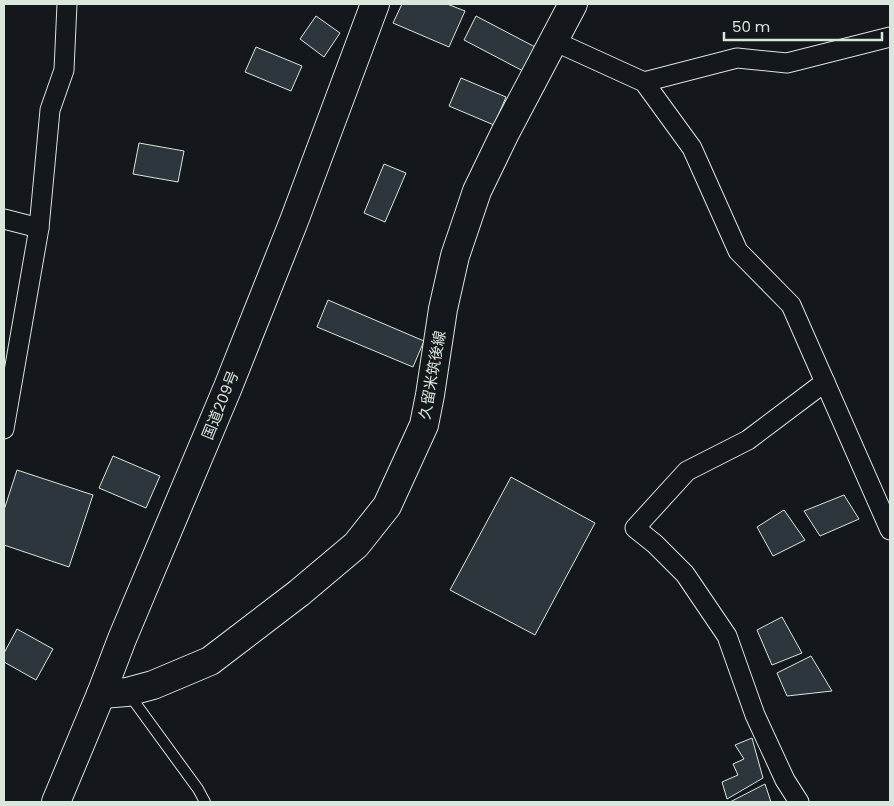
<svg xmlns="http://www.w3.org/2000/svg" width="894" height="806" font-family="Poppins,'Noto Sans JP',sans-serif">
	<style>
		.building { fill: #2c363c; stroke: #d8e6dc }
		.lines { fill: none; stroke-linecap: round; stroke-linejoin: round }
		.service-casing { stroke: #d8e6dc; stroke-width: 12 }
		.minor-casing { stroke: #d8e6dc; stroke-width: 21 }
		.primary-casing { stroke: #d8e6dc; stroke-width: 30 }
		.trunk-casing { stroke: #d8e6dc; stroke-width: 30 }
		.service { stroke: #14181c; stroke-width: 10 }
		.minor { stroke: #14181c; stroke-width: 19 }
		.primary { stroke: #14181c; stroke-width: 28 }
		.trunk { stroke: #14181c; stroke-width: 28 }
		.labels { text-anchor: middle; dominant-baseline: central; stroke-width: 4; stroke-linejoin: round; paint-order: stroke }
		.street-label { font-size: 15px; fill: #d8e6dc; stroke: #14181c }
	</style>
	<rect width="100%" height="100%" fill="#14181c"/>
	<g class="building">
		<path d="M 402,4 L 447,4 L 465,11 L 449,47 L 393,23 Z"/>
		<path d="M 316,16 L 340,33 L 324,57 L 300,39 Z"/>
		<path d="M 476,16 L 537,48 L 525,72 L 464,40 Z"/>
		<path d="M 256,47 L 302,66 L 291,91 L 245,72 Z"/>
		<path d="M 461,78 L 506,97 L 494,125 L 449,106 Z"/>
		<path d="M 139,143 L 184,151 L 178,182 L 133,174 Z"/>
		<path d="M 384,164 L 406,173 L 385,222 L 364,213 Z"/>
		<path d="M 328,300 L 424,341 L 413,367 L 317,327 Z"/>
		<path d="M 113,456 L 160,476 L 146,508 L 99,488 Z"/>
		<path d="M 17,470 L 93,495 L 69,567 L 4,545 L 4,510 Z"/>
		<path d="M 511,477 L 595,523 L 535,635 L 450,590 Z"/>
		<path d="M 844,495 L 859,519 L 820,536 L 804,511 Z"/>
		<path d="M 784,510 L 805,540 L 773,556 L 757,527 Z"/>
		<path d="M 782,617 L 802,653 L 772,665 L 757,630 Z"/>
		<path d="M 17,629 L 53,649 L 36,680 L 4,662 L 4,653 Z"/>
		<path d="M 811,656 L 832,691 L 787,696 L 777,673 Z"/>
		<path d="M 752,738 L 763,778 L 727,799 L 722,782 L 738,775 L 733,764 L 744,759 L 735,745 Z"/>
		<path d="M 765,784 L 771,802 L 730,802 Z"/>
	</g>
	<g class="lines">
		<g class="service-casing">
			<path id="service" d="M 128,693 L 198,789 L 205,802"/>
		</g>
		<g class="minor-casing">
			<g id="minor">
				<path d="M 554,41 L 644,82 L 692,148 L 738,251 L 791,305 L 890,530"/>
				<path d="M 644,82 L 737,58 L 787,63 L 890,37"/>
				<path d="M 4,219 L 39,228"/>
				<path d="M 4,429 L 39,228 L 50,110 L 64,70 L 67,4"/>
				<path d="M 799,802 L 785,780 L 755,715 L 727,636 L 685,574 L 655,544 L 635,528 L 687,471 L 748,440 L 825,382"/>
			</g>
		</g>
		<g class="primary-casing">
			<path id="primary" d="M 101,694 L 127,692 L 153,685 L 210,661 L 299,593 L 356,545 L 387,506 L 424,425 L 430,395 L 443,309 L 455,256 L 477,191 L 505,133 L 573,4"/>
		</g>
		<g class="trunk-casing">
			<path id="trunk" d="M 56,802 L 101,694 L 122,639 L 228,387 L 294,221 L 375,4"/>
		</g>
		<use href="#service" class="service"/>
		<use href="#minor" class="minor"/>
		<use href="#primary" class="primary"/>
		<use href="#trunk" class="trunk"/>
	</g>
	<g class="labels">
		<g class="street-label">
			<text transform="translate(432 375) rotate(-80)">久留米筑後線</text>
			<text transform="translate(220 405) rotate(-68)">国道209号</text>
		</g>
	</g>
	<rect width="894" height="806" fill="none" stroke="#d8e6dc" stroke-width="10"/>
	<path d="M724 32v8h158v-8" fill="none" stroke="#d8e6dc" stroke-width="2.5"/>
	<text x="732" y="32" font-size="15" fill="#d8e6dc" stroke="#14181c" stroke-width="4" paint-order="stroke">50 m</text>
</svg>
